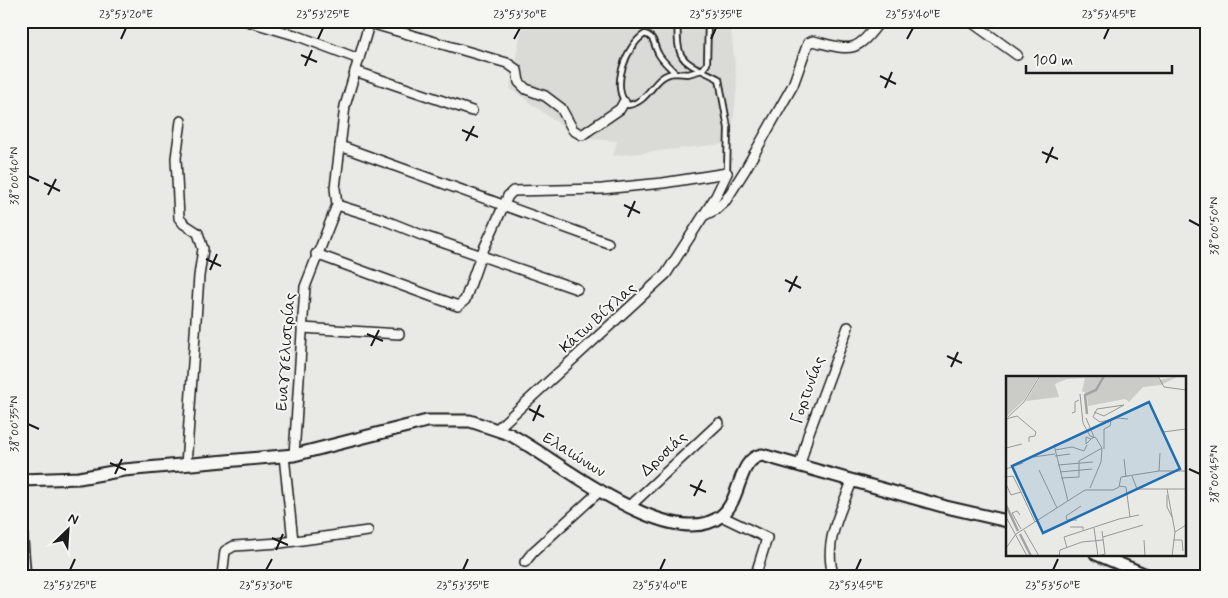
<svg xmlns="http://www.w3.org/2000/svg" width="1228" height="598" font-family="Mynerve,sans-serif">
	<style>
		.built { fill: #dadad6 }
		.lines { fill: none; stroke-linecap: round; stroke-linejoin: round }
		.lane-casing { stroke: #1c1c1c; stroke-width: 8 }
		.street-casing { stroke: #1c1c1c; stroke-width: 12 }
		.secondary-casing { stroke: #1c1c1c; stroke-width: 15 }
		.lane { stroke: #f6f6f2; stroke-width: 4.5 }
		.street { stroke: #f6f6f2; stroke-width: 9 }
		.secondary { stroke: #f6f6f2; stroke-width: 11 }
		.ticks { fill: none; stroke: #1c1c1c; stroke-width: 2 }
		.labels { text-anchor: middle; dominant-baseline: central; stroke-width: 4; stroke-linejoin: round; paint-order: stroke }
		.street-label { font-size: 16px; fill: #1c1c1c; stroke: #f6f6f2 }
		.inset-river { fill: none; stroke: #a3a3a1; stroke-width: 2.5 }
		.inset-road { fill: none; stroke: #979795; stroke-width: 1 }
		.view { fill: #1f6fb2; fill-opacity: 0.15; stroke: #1f6fb2; stroke-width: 2.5 }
		.inset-edge { fill: none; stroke: #1c1c1c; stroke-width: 2.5 }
		.neatline { fill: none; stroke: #1c1c1c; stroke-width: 2 }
		.ticks-label { font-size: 12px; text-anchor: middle; fill: #1c1c1c }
	</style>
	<rect width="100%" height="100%" fill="#e9e9e5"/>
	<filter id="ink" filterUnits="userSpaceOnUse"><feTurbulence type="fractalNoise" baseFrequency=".02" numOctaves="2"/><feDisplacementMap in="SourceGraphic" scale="10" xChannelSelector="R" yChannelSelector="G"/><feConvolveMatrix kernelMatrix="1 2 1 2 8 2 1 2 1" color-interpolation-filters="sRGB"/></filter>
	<g filter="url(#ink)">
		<path class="built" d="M 523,21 L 730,21 L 737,85 L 731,143 L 613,156 L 617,141 L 578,138 L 510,88 Z"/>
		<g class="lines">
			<g class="lane-casing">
				<g id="lane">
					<path d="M 678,21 C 675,65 685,61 719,79 L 728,128 L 727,173"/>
					<path d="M 675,73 C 653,74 651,102 628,105 C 609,89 627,44 645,34 C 656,38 653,44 658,53 C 661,60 670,67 675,73 L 688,74 L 702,70 L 707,64 L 708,21"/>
					<path d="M 21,492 L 28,577"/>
				</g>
			</g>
			<g class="street-casing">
				<g id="street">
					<path d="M 247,21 L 298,36 L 359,59"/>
					<path d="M 970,21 L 1017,55"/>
					<path d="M 370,23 L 507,63 L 517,70 L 519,82 L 526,89 L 545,96 L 561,108 L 573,130 L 582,135 L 620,109 L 624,102"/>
					<path d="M 355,71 L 472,111"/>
					<path d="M 181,121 L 176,158 L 179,218 L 184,224 L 198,233 L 203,249 L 199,276 L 186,465"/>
					<path d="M 340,146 L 608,243"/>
					<path d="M 337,205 L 379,218 L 424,236 L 577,289"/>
					<path d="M 705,215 L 715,210 L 726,200 L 745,170 L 793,85 L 808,43 L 813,41 C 851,50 855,55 880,21"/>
					<path d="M 316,254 L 458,306 L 465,300 L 481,255 L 508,196 L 513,191 L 602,189 L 663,183 L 727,173"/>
					<path d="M 302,328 L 399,334"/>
					<path d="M 497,429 L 666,274 L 716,196 L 727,173"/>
					<path d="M 294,455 L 305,287 L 337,205 L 335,188 L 345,106 L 370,21"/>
					<path d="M 284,456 L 293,541"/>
					<path d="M 800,465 L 808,435 L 848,327"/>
					<path d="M 629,507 L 719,423"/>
					<path d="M 721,516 L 767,538 L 755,577"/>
					<path d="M 525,562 L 533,552 L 601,490"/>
					<path d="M 222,577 L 225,551 L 234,546 L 280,543 L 368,531"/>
					<path d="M 834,577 C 822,543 841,512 852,481"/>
				</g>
			</g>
			<g class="secondary-casing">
				<g id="secondary">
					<path d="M 21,480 L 79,478 L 124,470 L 294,455 L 427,421 L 470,421 L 509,434 C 556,458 670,555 721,516 C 742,500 737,459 762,455 L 946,507 L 1007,521"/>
					<path d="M 1096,554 L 1151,577"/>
				</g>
			</g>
			<use href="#lane" class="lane"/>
			<use href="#street" class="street"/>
			<use href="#secondary" class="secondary"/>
		</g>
	</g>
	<path class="ticks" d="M 121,39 L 126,28M 318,39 L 323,28M 514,39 L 520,28M 711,39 L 716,28M 907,39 L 913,28M 1104,39 L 1109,28M 301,55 L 317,62M 305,66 L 312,50M 880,76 L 896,84M 885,88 L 892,72M 462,130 L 478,137M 466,141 L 474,126M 1042,152 L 1058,159M 1046,163 L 1053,147M 28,176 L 39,181M 44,183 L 60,191M 48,195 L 56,179M 624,205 L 640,213M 628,217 L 635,201M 1189,220 L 1200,226M 206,259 L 221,266M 210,270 L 217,254M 785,280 L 801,288M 789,292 L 797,276M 367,334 L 383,341M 371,346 L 379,330M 947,356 L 962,363M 951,367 L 958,352M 529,409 L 544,417M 533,421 L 540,405M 28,424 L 39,429M 110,463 L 126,470M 1189,469 L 1200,474M 115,474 L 122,459M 690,485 L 706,492M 694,496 L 702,480M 272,538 L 288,545M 276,550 L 283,534M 70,570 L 75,559M 266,570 L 272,559M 463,570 L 468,559M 660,570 L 665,559M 856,570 L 861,559M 1053,570 L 1058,559"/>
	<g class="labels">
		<g class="street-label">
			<text transform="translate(598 318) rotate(-42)">Κάτω Βίγλας</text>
			<text transform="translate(286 352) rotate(-86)">Ευαγγελιστρίας</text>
			<text transform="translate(808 390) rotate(-70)">Γορτυνίας</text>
			<text transform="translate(664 454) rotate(-43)">Δροσιάς</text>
			<text transform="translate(574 455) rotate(32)">Ελαιώνων</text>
		</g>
	</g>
	<g transform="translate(1006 376)">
		<rect width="180" height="180" fill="#e9e9e5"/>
		<path d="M 0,0 L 33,0 L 18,24 L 0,41 ZM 35,0 L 151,0 L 153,4 L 173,0 L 155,9 L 137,11 L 123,26 L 119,23 L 82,30 L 81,18 L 76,15 L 79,2 L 61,3 L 49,8 L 53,21 L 20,25 Z" fill="#cbcbc7"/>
		<path class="inset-river" d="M 81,38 L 79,19 L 90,14 L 98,0M 0,129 L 12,155M 14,158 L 25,180"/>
		<path class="inset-road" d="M 152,0 L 158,11 L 180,14M 74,18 L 77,47 L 84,60 L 90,62 L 96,72 L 95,86 L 84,112M 118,29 L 91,33 L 87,41 L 94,46 L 111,42 L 122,43M 88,36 L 98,40 L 118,29M 66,37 L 69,36 L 69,26 L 73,24M 2,41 L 18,26 L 34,0M 80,42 L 88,61 L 85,63 L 80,61 L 80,68 L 85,63M 0,43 L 11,40 L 30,56 L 29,60 L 23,61 L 23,66M 157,56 L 180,53M 0,72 L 16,68M 98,73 L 98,53 L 104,50 L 105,44M 49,74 L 66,71 L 78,75 L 81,69M 49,80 L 64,78M 27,81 L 49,78M 118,83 L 120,101M 52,89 L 87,86M 0,93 L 17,87M 33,94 L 51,132M 153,95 L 154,77M 54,96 L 86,93M 126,100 L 131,113 L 180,113M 0,101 L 7,100 L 15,116M 55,102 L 73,101 L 73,85 L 96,72M 0,108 L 5,119 L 15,116 L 29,146M 113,110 L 120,111 L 124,141M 161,113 L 169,156M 161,119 L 161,131 L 166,141M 62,125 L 48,69 L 64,64M 14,139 L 11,135 L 6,137 L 15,153M 0,141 L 21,180M 71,144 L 61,144 L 60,140 L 75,130M 64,151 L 77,151 L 77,154M 88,152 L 92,180M 18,154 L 33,180M 97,161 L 137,149M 138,164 L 139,180M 167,164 L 176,164 L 177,175M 0,172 L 10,158 L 79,114 L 107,114 L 113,111 L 115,101 L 153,95 L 180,95M 61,172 L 58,161 L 113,143 L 133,139M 53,180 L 54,174 L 76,166 L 97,164M 92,180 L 99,178 L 96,155M 166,180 L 169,156 L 180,149"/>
		<path class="view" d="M 143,26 L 174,93 L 37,157 L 6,90 Z"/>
		<rect width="180" height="180" class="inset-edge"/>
	</g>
	<rect width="1228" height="598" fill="none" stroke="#f6f6f2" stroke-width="55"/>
	<g transform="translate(68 530) rotate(25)" stroke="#f6f6f2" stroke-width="4" paint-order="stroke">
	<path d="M0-4L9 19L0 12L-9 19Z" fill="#1c1c1c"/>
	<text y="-8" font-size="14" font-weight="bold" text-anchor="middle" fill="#1c1c1c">N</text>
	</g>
	<path d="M1026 65v8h146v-8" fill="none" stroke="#1c1c1c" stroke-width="2.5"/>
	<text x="1033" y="65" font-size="15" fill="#1c1c1c" stroke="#f6f6f2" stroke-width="4" paint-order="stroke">100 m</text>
	<rect x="28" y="28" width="1172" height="542" class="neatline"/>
	<g class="ticks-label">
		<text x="126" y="18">23°53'20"E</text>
		<text x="323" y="18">23°53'25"E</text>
		<text x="520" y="18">23°53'30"E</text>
		<text x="716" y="18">23°53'35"E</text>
		<text x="913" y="18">23°53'40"E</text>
		<text x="1109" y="18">23°53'45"E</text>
		<text transform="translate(14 176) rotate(-90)" y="4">38°00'40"N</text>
		<text transform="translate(1214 226) rotate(-90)" y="4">38°00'50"N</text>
		<text transform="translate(14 424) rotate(-90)" y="4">38°00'35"N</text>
		<text transform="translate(1214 474) rotate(-90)" y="4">38°00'45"N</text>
		<text x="70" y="589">23°53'25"E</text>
		<text x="266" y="589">23°53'30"E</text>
		<text x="463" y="589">23°53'35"E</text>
		<text x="660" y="589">23°53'40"E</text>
		<text x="856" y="589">23°53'45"E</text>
		<text x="1053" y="589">23°53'50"E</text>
	</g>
</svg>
